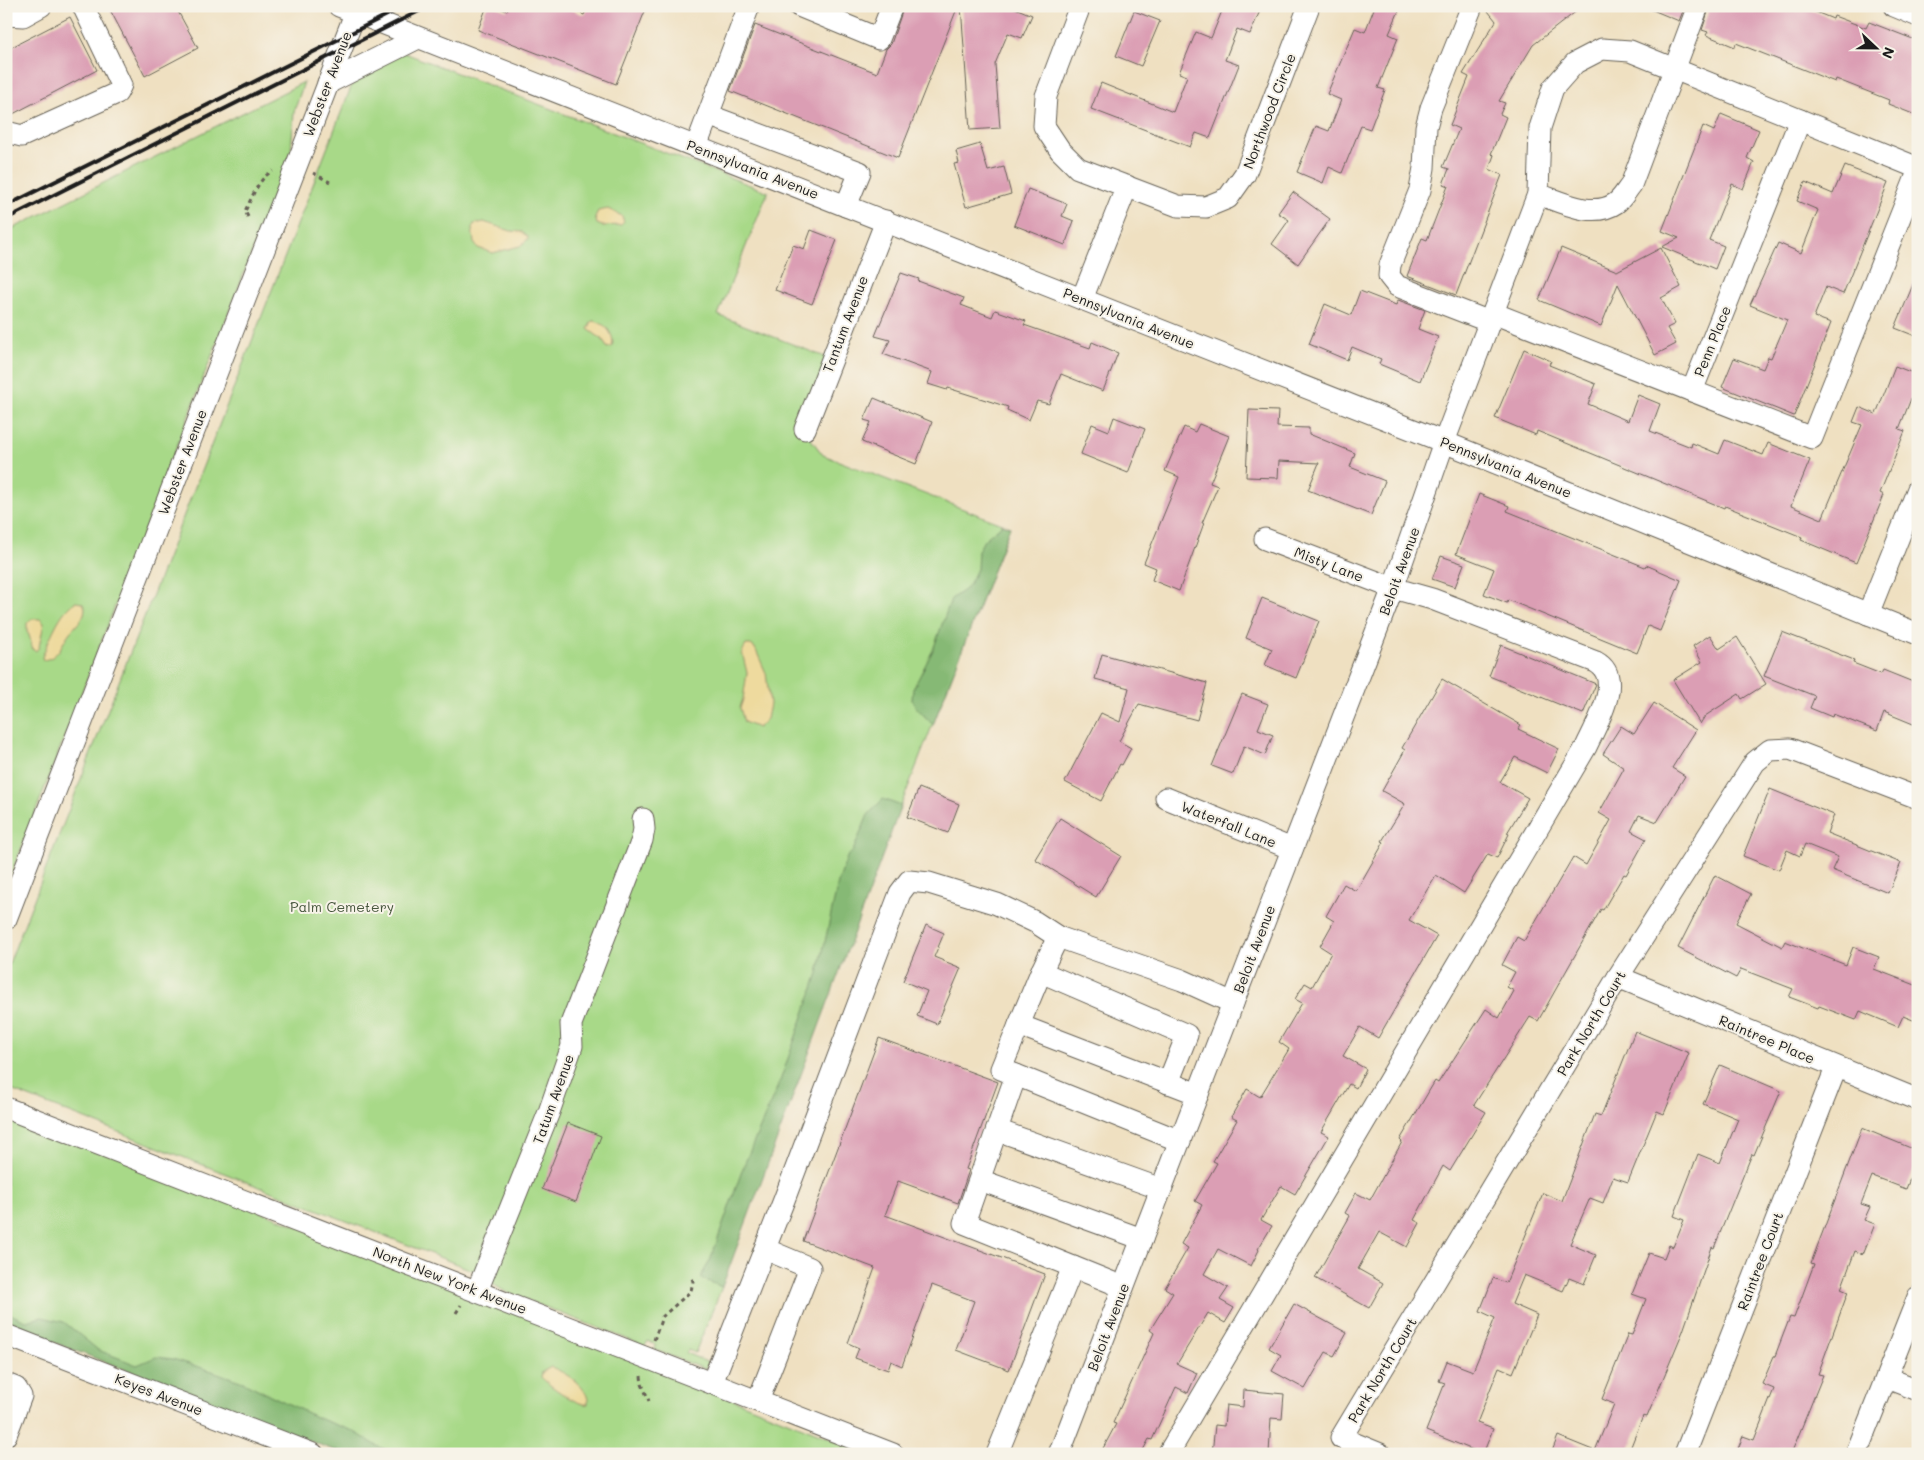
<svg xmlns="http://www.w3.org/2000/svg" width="1924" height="1460" font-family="Mali,sans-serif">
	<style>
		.green { fill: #a8d988; stroke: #627a52 }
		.forest { fill: #86b974; stroke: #516a48 }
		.sand { fill: #eeda9e; stroke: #857b5d }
		.building { fill: #db9eb4 }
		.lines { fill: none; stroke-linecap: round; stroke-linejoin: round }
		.minor-casing { stroke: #666156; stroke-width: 23 }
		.path { stroke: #666156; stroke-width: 3; stroke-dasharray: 4 4; stroke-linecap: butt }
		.minor { stroke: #fff; stroke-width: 21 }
		.rail { stroke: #1c1c1c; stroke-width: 4 }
		.labels { text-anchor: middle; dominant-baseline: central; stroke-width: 4; stroke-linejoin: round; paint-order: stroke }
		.street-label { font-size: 14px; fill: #1c1c1c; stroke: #f7f3e8 }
		.park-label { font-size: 14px; fill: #46553c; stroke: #f7f3e8 }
	</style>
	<rect width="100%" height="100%" fill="#f7f3e8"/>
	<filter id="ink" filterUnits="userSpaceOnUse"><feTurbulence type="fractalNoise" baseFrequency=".02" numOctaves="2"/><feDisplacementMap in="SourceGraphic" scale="10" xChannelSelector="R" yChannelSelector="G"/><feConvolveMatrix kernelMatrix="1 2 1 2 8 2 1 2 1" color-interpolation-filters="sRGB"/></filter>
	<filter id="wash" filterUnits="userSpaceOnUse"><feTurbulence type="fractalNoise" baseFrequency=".0096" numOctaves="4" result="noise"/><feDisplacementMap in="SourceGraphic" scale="20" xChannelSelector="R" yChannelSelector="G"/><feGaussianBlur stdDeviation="1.12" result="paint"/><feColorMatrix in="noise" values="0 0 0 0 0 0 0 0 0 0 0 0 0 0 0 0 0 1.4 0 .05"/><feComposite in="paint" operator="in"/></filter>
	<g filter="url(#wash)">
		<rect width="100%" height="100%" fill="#efe0c1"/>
		<g class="green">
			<path d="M 402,52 L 768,192 L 718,315 L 825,357 L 810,438 L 823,455 L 1010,527 L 714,1283 L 722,1287 L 695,1353 L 688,1350 L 686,1353 L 709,1363 L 705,1369 L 655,1350 L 656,1345 L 648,1341 L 645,1346 L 504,1291 L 493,1284 L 490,1277 L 6,1088 L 6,971 L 355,77 Z"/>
			<path d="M 304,82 L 294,112 L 291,151 L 6,888 L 6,232 Z"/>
			<path d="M 6,1110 L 870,1454 L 351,1454 L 6,1320 Z"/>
		</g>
		<g class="forest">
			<path d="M 1003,524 L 1010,527 L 933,725 L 916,707 L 912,700 L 913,689 L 933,650 L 951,599 L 968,587 L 977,569 L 978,551 L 984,540 Z"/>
			<path d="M 883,799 L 901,806 L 722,1287 L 700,1278 L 710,1261 L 744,1165 L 780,1081 L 812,991 L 818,973 L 838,883 L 847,857 L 853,851 L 868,815 Z"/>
			<path d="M 6,1312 L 26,1321 L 42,1317 L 64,1322 L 98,1350 L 137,1365 L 156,1357 L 173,1359 L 212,1371 L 243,1382 L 318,1418 L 353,1431 L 379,1447 L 397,1454 L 344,1454 L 6,1324 Z"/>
		</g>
		<g class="sand">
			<path d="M 608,209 L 622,216 L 624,222 L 621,225 L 602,226 L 597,224 L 595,217 L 598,211 Z"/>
			<path d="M 484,222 L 511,231 L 522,232 L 528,237 L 528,239 L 520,246 L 493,253 L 478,248 L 474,243 L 472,228 L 474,224 Z"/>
			<path d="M 592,321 C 604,321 616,335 612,347 L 607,348 L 603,340 L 588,329 Z"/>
			<path d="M 76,602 L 82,603 L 85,607 C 85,618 78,623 72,630 C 62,640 61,658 43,660 L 42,657 C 49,641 60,609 76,602 Z"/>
			<path d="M 31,619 L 40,619 L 44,623 L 39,647 L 36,651 L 33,650 L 29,635 L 27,632 L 27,623 Z"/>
			<path d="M 746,645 L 751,645 L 755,648 L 766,673 L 770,704 L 767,719 L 758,728 L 744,722 L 740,708 L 743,699 L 747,673 L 742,652 Z"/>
			<path d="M 551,1367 C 564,1372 590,1387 588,1404 C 579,1407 548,1385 541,1377 L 542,1372 Z"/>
		</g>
		<g id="blocks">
			<g class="building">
				<path d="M 108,6 L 175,6 L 198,48 L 145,76 Z"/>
				<path d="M 487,6 L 494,6 L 507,11 L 509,6 L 563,6 L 584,15 L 588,6 L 647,6 L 616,84 L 478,30 Z"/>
				<path d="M 904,6 L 958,6 L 898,158 L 730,91 L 755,25 L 877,73 L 886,49 L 891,44 Z"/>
				<path d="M 961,6 L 1010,6 L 1032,15 L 1022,38 L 1008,33 L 995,64 L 1000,128 L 970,130 Z"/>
				<path d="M 1224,6 L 1262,6 L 1250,34 L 1237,29 L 1225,60 L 1239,65 L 1210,138 L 1196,133 L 1190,147 L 1091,109 L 1101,83 L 1173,112 L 1187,76 L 1179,73 L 1196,32 L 1211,38 Z"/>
				<path d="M 1375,6 L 1401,6 L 1389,34 L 1398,38 L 1378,88 L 1385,90 L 1370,129 L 1361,126 L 1342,173 L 1329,167 L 1323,183 L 1297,172 L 1316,126 L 1329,131 L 1341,100 L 1327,94 L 1355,28 L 1365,32 Z"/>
				<path d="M 1484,6 L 1583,6 L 1533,45 L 1499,101 L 1505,103 L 1500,114 L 1506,117 L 1491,154 L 1494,155 L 1489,169 L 1502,175 L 1456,295 L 1407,276 L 1422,238 L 1427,240 L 1448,186 L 1443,184 L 1449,169 L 1443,167 L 1459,129 L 1450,125 L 1469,77 L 1463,74 L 1496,21 Z"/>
				<path d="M 1643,6 L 1685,6 L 1679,21 Z"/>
				<path d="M 1710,6 L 1801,6 L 1833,19 L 1834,16 L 1866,28 L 1869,22 L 1918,41 L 1918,116 L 1888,104 L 1889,100 L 1836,79 L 1835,82 L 1736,43 L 1735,47 L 1706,35 L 1708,32 L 1702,30 Z"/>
				<path d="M 1134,11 L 1160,21 L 1141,66 L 1116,56 Z"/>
				<path d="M 70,17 L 97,70 L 11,115 L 6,106 L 6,50 Z"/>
				<path d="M 1721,114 L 1759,130 L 1747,158 L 1754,162 L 1743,189 L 1732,184 L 1709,240 L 1724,246 L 1715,269 L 1662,247 L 1679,238 L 1662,231 L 1703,126 L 1714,131 Z"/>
				<path d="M 980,144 L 988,171 L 1004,167 L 1011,194 L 966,207 L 954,164 L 959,163 L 956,151 Z"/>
				<path d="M 1845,166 L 1888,183 L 1843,294 L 1826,287 L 1814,317 L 1831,323 L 1794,416 L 1722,387 L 1734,358 L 1763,369 L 1768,357 L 1771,358 L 1787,320 L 1750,305 L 1778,243 L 1801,253 L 1818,210 L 1797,201 L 1805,182 L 1833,194 Z"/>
				<path d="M 1028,189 L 1067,204 L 1062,216 L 1074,221 L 1065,245 L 1014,225 Z"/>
				<path d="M 1293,192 L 1330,219 L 1298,264 L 1272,244 L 1289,220 L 1278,213 Z"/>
				<path d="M 811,230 L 837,240 L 812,304 L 775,290 L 793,245 L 804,249 Z"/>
				<path d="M 1561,248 L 1617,271 L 1661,248 L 1681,287 L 1661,298 L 1675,324 L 1667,328 L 1676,344 L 1655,355 L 1618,284 L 1601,326 L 1539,300 Z"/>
				<path d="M 901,273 L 919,279 L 918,281 L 964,298 L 961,305 L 992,317 L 995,310 L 1026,321 L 1024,325 L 1090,348 L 1092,342 L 1118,353 L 1103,391 L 1061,374 L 1049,404 L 1037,401 L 1029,420 L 1007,410 L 1008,407 L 948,388 L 947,390 L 928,384 L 932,372 L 883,354 L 890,340 L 875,336 Z"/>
				<path d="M 1917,275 L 1918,275 L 1918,337 L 1895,328 Z"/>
				<path d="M 1360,291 L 1396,305 L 1398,300 L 1425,310 L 1418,329 L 1438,337 L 1420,381 L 1379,364 L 1381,359 L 1352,347 L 1347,360 L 1309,344 L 1325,304 L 1351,315 Z"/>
				<path d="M 1524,349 L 1551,361 L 1549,365 L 1596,384 L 1588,404 L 1628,421 L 1638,395 L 1660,404 L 1650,431 L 1691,447 L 1692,443 L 1719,454 L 1725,440 L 1763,455 L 1768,443 L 1810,460 L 1791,506 L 1822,519 L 1862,425 L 1853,422 L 1859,407 L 1876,414 L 1895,366 L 1918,375 L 1918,381 L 1899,429 L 1905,431 L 1880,493 L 1884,495 L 1856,563 L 1801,540 L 1802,537 L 1725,506 L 1724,508 L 1537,431 L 1536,435 L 1495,418 Z"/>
				<path d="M 874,398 L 932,422 L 916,464 L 862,442 L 871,422 L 864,420 Z"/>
				<path d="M 1249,410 L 1278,411 L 1277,427 L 1309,428 L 1309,434 L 1355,453 L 1350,467 L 1385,481 L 1371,515 L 1308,490 L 1319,463 L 1279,461 L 1278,478 L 1246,477 Z"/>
				<path d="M 1114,417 L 1145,429 L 1128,473 L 1081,454 L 1092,424 L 1109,431 Z"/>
				<path d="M 1199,424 L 1229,436 L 1210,483 L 1218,486 L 1202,523 L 1204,523 L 1179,591 L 1152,580 L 1156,568 L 1144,563 L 1179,477 L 1165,471 L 1184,427 L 1195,432 Z"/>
				<path d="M 1479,494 L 1509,506 L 1507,511 L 1645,567 L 1646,565 L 1681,580 L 1660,631 L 1648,626 L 1637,653 L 1508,600 L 1507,603 L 1484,594 L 1494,569 L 1456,554 Z"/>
				<path d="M 1441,556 L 1464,564 L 1455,587 L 1432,579 Z"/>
				<path d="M 1262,598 L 1319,621 L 1296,678 L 1265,665 L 1272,649 L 1246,638 Z"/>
				<path d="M 1782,632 L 1854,660 L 1853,663 L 1881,674 L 1883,670 L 1918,684 L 1918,726 L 1884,712 L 1877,731 L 1833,714 L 1832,717 L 1810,708 L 1815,696 L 1764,676 Z"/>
				<path d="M 1710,635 L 1719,649 L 1737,637 L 1766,684 L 1742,699 L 1739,694 L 1705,716 L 1700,724 L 1673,680 L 1702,662 L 1693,646 Z"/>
				<path d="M 1501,645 L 1596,684 L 1583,714 L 1489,676 Z"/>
				<path d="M 1102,654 L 1207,683 L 1197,720 L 1139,704 L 1119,741 L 1131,748 L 1122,765 L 1120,764 L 1101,801 L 1065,782 L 1101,713 L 1120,722 L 1129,688 L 1095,679 Z"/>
				<path d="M 1442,679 L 1521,725 L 1518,729 L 1559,749 L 1547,773 L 1515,757 L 1500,782 L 1528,798 L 1507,833 L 1509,834 L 1497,858 L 1488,854 L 1464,893 L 1436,875 L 1409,920 L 1437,936 L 1378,1038 L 1360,1027 L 1343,1056 L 1366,1069 L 1356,1088 L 1349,1084 L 1321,1132 L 1329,1136 L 1295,1194 L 1281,1186 L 1261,1220 L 1272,1226 L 1258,1249 L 1259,1250 L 1251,1266 L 1218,1249 L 1204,1274 L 1228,1288 L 1220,1300 L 1234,1308 L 1225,1323 L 1208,1313 L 1177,1364 L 1197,1373 L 1188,1393 L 1176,1387 L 1152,1440 L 1149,1439 L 1141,1454 L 1100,1454 L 1116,1424 L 1113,1423 L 1154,1333 L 1150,1330 L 1173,1293 L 1165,1288 L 1188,1248 L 1181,1244 L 1202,1205 L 1195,1201 L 1217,1163 L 1213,1161 L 1237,1120 L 1231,1117 L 1247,1089 L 1260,1097 L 1289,1049 L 1279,1042 L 1302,1003 L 1295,999 L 1305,983 L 1312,987 L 1331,953 L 1320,946 L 1334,921 L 1326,916 L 1344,884 L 1356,891 L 1384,842 L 1382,841 L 1405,804 L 1382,791 L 1405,750 L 1402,748 Z"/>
				<path d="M 1242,694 L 1268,704 L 1258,729 L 1273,735 L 1265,755 L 1244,746 L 1233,774 L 1212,766 Z"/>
				<path d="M 1654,703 L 1696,730 L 1672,768 L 1685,776 L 1657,822 L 1639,815 L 1631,831 L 1646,839 L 1626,875 L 1624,874 L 1603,910 L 1601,909 L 1538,1021 L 1530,1017 L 1474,1105 L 1486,1112 L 1450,1171 L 1443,1166 L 1414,1220 L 1420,1223 L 1407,1247 L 1379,1232 L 1358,1269 L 1383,1283 L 1369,1308 L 1315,1278 L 1350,1216 L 1345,1213 L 1356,1193 L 1370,1200 L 1402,1142 L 1400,1140 L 1435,1081 L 1438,1083 L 1486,1009 L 1499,1018 L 1514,991 L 1507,987 L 1515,972 L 1502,965 L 1517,937 L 1524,941 L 1573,857 L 1586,865 L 1611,820 L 1599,813 L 1624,768 L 1603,754 L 1621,726 L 1634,734 Z"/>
				<path d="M 919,788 L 959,804 L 948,833 L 907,817 Z"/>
				<path d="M 1770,789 L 1834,815 L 1827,833 L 1901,863 L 1888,893 L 1832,870 L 1838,857 L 1805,844 L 1800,856 L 1787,850 L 1779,870 L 1743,856 Z"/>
				<path d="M 1060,818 L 1121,856 L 1096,897 L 1035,859 Z"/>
				<path d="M 1715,875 L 1751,894 L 1736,923 L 1782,947 L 1785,941 L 1846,965 L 1853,947 L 1879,957 L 1874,969 L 1918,986 L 1918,1022 L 1903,1016 L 1898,1027 L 1860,1011 L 1856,1020 L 1819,1006 L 1818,1008 L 1789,997 L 1793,989 L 1741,969 L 1736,978 L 1678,948 Z"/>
				<path d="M 926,925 L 944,933 L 934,957 L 961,968 L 937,1024 L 917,1016 L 927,991 L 903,981 Z"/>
				<path d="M 1635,1031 L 1689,1053 L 1664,1114 L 1657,1111 L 1628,1182 L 1613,1177 L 1603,1203 L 1590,1198 L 1570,1244 L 1596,1255 L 1584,1284 L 1569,1278 L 1563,1291 L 1524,1275 L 1512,1304 L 1537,1315 L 1513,1373 L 1499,1367 L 1477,1423 L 1493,1429 L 1483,1454 L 1426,1431 L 1445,1383 L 1439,1381 L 1447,1361 L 1473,1371 L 1495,1318 L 1480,1311 L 1493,1278 L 1506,1283 L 1543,1193 L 1562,1201 L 1595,1114 L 1601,1116 Z"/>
				<path d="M 879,1038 L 998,1082 L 966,1169 L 969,1170 L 958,1203 L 898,1181 L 885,1215 L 1045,1274 L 1009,1370 L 956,1350 L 974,1301 L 932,1285 L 902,1366 L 891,1361 L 888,1370 L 855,1358 L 859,1348 L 848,1343 L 875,1268 L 803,1241 Z"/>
				<path d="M 1720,1065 L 1781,1091 L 1754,1155 L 1752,1154 L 1714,1248 L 1712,1247 L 1683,1331 L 1647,1417 L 1643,1416 L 1628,1454 L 1551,1454 L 1558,1436 L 1595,1451 L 1614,1404 L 1602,1399 L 1628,1334 L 1632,1335 L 1646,1299 L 1632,1294 L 1649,1253 L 1664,1258 L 1669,1245 L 1673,1247 L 1684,1220 L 1674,1216 L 1698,1154 L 1720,1163 L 1738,1119 L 1703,1104 Z"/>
				<path d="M 568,1123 L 601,1136 L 576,1202 L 542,1189 Z"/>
				<path d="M 1862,1128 L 1918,1151 L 1918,1159 L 1906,1189 L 1872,1176 L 1861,1204 L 1870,1207 L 1864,1220 L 1875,1224 L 1863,1254 L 1855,1251 L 1841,1289 L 1848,1292 L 1818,1374 L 1823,1375 L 1791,1454 L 1736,1454 L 1743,1436 L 1754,1440 L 1774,1389 L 1762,1384 L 1774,1356 L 1775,1356 L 1790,1317 L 1794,1318 L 1814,1264 L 1811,1263 Z"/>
				<path d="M 1294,1304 L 1347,1333 L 1334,1356 L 1326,1352 L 1305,1389 L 1272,1371 L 1281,1355 L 1269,1348 Z"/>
				<path d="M 1244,1390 L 1284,1394 L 1282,1419 L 1271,1418 L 1269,1454 L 1212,1454 L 1215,1425 L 1224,1426 L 1226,1405 L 1243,1407 Z"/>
			</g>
		</g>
	</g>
	<g filter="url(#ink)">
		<use href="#blocks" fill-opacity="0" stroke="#666156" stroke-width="1"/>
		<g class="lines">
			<g class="minor-casing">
				<g id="minor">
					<path d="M 339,6 L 1444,442 L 1918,634"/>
					<path d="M 799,6 L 879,39 L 892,6"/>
					<path d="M 1080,6 L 1046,96 L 1044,126 L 1060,150 L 1078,168 L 1178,206 L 1206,207 L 1228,198 L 1245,174 L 1309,6"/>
					<path d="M 1472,6 L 1431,108 L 1426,127 L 1424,168 L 1420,190 L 1390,265 L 1389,276 L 1397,286 L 1490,322"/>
					<path d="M 1894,6 L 1918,16"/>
					<path d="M 6,15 L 23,16 L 41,6"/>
					<path d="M 328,83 L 418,38"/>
					<path d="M 708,115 L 860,172 L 846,206"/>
					<path d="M 6,132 L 22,136 L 117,93 L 121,85 L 83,6"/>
					<path d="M 696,147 L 749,6"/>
					<path d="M 1538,194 C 1561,202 1593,219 1616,203 C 1622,199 1626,191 1631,185 L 1698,6"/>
					<path d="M 1082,299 L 1127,186"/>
					<path d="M 1493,313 L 1812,438 L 1918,172"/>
					<path d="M 1692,391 L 1800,120"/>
					<path d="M 805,429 L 886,221"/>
					<path d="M 1868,614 L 1918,489"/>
					<path d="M 1166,798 L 1292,849"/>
					<path d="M 6,919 L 358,6"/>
					<path d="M 1041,972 L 1058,937"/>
					<path d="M 1618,977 L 1918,1100"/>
					<path d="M 1019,1025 L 1041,972 L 1187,1035 L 1168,1083"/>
					<path d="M 1016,1075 L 1180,1141"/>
					<path d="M 6,1108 L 893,1454"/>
					<path d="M 997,1130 L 1161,1189"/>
					<path d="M 980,1180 L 1142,1239"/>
					<path d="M 1123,1287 L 964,1223 L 1016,1075 L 1001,1069 L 1019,1025 L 1198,1094"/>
					<path d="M 477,1291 L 549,1112 L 572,1046 L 571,1024 L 642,840 L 644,829 L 643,819"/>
					<path d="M 6,1335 L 313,1454"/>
					<path d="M 1887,1378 L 1918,1390"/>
					<path d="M 712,1383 L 784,1200 L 900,893 L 909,881 L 929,883 L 997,904 L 1035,922 L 1058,937 L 1182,980 L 1233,1003"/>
					<path d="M 6,1384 L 16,1388 L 21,1396 L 6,1435"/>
					<path d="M 758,1401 L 810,1268 L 765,1249"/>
					<path d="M 997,1454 L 1073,1267"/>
					<path d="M 1059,1454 L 1393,588 L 1444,442 L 1538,194 L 1540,128 L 1553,88 L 1575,63 L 1602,49 L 1630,51 L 1918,168"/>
					<path d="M 1168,1454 L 1586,747 C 1596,725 1625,678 1596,662 L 1432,599 L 1393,588 L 1265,539"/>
					<path d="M 1380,1454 L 1341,1438 L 1618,977 L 1755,762 L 1770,750 L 1790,749 L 1918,798"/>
					<path d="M 1685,1454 L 1836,1068"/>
					<path d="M 1856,1454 L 1918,1297"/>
				</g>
			</g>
			<g class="path">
				<path d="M 313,173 L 330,182"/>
				<path d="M 248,217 L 245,211 C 252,198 259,177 273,171"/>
				<path d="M 6,1153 L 12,1151"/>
				<path d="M 456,1313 L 461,1305"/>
				<path d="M 654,1340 L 662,1317 L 691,1291 L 693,1281 L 691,1276"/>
				<path d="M 641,1376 L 642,1384 L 649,1401"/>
			</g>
			<use href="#minor" class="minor"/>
			<g class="rail">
				<path d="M 6,206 L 405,6"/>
				<path d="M 6,219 L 429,6"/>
			</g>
		</g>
	</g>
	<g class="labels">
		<g class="street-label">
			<text transform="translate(327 84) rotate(-69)">Webster Avenue</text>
			<text transform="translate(1269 111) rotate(-69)">Northwood Circle</text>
			<text transform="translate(753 169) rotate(21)">Pennsylvania Avenue</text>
			<text transform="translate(1129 318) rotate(22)">Pennsylvania Avenue</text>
			<text transform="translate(845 324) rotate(-69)">Tantum Avenue</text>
			<text transform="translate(1712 341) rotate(-68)">Penn Place</text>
			<text transform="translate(182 462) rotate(-69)">Webster Avenue</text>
			<text transform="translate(1506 467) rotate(22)">Pennsylvania Avenue</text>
			<text transform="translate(1329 564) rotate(21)">Misty Lane</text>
			<text transform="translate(1399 571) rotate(-70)">Beloit Avenue</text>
			<text transform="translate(1229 824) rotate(22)">Waterfall Lane</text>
			<text transform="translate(1254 949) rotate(-69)">Beloit Avenue</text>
			<text transform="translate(1591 1023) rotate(-59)">Park North Court</text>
			<text transform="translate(1767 1039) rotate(23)">Raintree Place</text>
			<text transform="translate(553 1099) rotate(-70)">Tatum Avenue</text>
			<text transform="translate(1760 1261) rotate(-69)">Raintree Court</text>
			<text transform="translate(450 1280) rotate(21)">North New York Avenue</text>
			<text transform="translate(1108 1327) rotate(-69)">Beloit Avenue</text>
			<text transform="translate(1382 1370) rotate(-59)">Park North Court</text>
			<text transform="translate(159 1394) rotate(21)">Keyes Avenue</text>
		</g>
		<g class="park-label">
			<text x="342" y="906">Palm Cemetery</text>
		</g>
	</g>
	<rect width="1924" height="1460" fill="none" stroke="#f7f3e8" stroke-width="25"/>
	<g transform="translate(1876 48) rotate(112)" stroke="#f7f3e8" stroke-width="4" paint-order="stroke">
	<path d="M0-4L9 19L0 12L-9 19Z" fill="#1c1c1c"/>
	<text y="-8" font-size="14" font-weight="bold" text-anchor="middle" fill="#1c1c1c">N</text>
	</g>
</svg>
